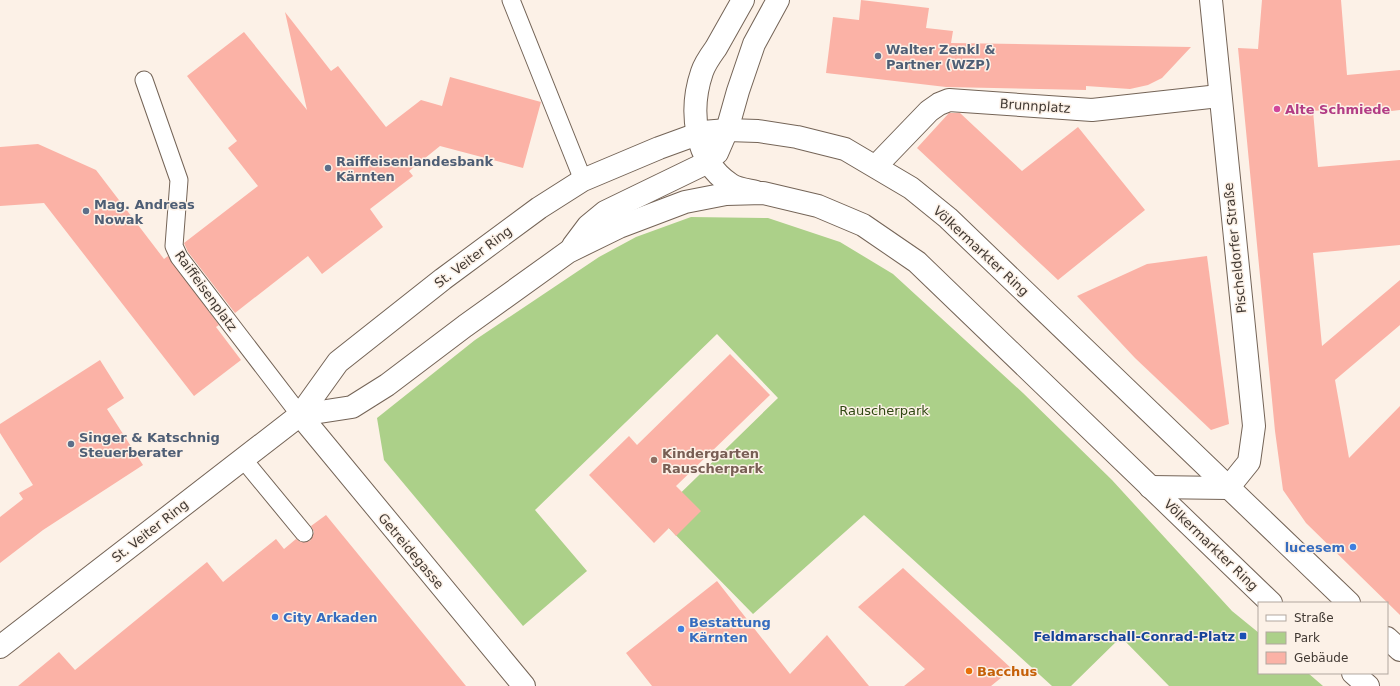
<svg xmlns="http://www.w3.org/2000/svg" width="1400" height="686" font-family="'DejaVu Sans',sans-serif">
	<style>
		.green { fill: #acd089 }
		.building { fill: #fbb2a6 }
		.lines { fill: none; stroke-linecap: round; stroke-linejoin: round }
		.lane-casing { stroke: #746457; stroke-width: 19 }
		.street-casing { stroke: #746457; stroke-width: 24 }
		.secondary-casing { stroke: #746457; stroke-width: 24 }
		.primary-casing { stroke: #746457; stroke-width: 24 }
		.lane { stroke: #fff; stroke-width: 17 }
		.street { stroke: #fff; stroke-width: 22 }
		.secondary { stroke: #fff; stroke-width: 22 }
		.primary { stroke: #fff; stroke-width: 22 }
		.service-dot { fill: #5c6f8a; stroke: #fcf1e7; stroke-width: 1.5 }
		.hotel-dot { fill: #d1479c; stroke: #fcf1e7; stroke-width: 1.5 }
		.education-dot { fill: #8d6e63; stroke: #fcf1e7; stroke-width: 1.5 }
		.shop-dot { fill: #3f7fe0; stroke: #fcf1e7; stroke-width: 1.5 }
		.transit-dot { fill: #1a4fb4; stroke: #fcf1e7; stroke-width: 1.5 }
		.food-dot { fill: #e8710a; stroke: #fcf1e7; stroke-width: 1.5 }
		.labels { text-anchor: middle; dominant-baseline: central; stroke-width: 3; stroke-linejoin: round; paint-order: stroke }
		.service-label { font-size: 13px; font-weight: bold; fill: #4e5e75; stroke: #fcf1e7; text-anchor: start }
		.street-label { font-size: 13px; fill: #413933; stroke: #fcf1e7 }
		.hotel-label { font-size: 13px; font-weight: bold; fill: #b23c85; stroke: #fcf1e7; text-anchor: start }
		.park-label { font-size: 13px; fill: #304812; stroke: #fcf1e7 }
		.education-label { font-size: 13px; font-weight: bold; fill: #785e54; stroke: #fcf1e7; text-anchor: start }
		.shop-label { font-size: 13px; font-weight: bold; fill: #366cbe; stroke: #fcf1e7; text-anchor: start }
		.transit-label { font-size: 13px; font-weight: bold; fill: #164399; stroke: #fcf1e7; text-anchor: end }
		.food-label { font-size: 13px; font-weight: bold; fill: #c56008; stroke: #fcf1e7; text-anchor: start }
	</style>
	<rect width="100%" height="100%" fill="#fcf1e7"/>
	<path class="green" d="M 691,217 L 768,218 L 840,242 L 893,274 L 1023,393 L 1112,480 L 1232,611 L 1259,633 L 1259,673 L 1308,673 L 1323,686 L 1169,686 L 1121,637 L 1071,686 L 1052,686 L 864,515 L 753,614 L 657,516 L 778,398 L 717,334 L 535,510 L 587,571 L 523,626 L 384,460 L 377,418 L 475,340 L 599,257 L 636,237 Z"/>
	<g class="building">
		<path d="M 861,0 L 929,8 L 926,28 L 953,31 L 951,43 L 1191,47 L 1162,78 L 1148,85 L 1130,89 L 1086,86 L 1086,90 L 946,87 L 826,73 L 833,17 L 859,20 Z"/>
		<path d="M 1262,0 L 1341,0 L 1347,75 L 1400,70 L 1400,110 L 1374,113 L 1373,106 L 1313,111 L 1318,167 L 1400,160 L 1400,245 L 1313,253 L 1322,346 L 1400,280 L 1400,325 L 1335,380 L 1349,458 L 1400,406 L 1400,615 L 1306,523 L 1283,490 L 1275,431 L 1238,48 L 1258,49 Z"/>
		<path d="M 285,12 L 331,71 L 338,66 L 386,127 L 421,100 L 442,106 L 450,77 L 541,102 L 523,168 L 440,146 L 409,171 L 413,176 L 370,209 L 383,227 L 322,274 L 308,256 L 235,313 L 188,252 L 184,243 L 258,186 L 228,148 L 237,141 L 187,76 L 244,32 L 307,110 Z"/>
		<path d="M 949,113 L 960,113 L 1022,171 L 1078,127 L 1145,210 L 1058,280 L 917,148 Z"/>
		<path d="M 38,144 L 96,170 L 164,259 L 168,256 L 219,325 L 216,327 L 241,360 L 194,396 L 44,203 L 0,206 L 0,147 Z"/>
		<path d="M 1207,256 L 1229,424 L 1211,430 L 1135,358 L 1077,296 L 1147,264 Z"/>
		<path d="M 730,354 L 770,395 L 676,486 L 701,511 L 676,536 L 669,528 L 654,543 L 589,475 L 629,436 L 637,445 Z"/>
		<path d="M 100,360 L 124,398 L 107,409 L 143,465 L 43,530 L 0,563 L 0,517 L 23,499 L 19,493 L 33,485 L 0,433 L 0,424 Z"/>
		<path d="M 326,515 L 466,686 L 18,686 L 59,652 L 75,670 L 207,562 L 223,582 L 276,539 L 284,549 L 296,539 L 301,542 L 310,541 L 314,532 L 311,526 Z"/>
		<path d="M 903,568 L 1012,669 L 991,686 L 904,686 L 925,669 L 858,607 Z"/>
		<path d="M 717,581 L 790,674 L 827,635 L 869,686 L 652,686 L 626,653 Z"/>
	</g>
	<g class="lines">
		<g class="lane-casing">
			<g id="lane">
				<path d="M 511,0 L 583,180"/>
				<path d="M 144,80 L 179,180 L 174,246 L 179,257 L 300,415"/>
				<path d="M 243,459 L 304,533"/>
			</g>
		</g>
		<g class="street-casing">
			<g id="street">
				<path d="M 1211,0 L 1254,426 L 1249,462 L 1228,488"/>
				<path d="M 876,166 L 929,111 L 939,104 L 949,100 L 1092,110 L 1219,96"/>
				<path d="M 300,415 L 524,686"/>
			</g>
		</g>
		<g class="secondary-casing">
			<g id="secondary">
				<path d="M 743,0 C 734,16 725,32 716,48 C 711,55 705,63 702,72 C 689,110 694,160 730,184 C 737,189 748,190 756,192"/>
				<path d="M 727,130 L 738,91 L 754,44 L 778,0"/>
			</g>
		</g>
		<g class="primary-casing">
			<g id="primary">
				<path d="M 573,246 L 588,226 L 605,212 L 702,165 L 717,153 L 727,130"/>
				<path d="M 300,415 L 352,407 L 387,385 L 465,326 L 568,252 L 619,227 L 685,202 L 726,194 L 763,193 L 818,206 L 863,225 L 917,262 L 1271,603"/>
				<path d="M 1150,487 L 1228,488"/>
				<path d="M 1387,638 L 1400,650"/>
				<path d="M 0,647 L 300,415 L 338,362 L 443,279 L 539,208 L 583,180 L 659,148 L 703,132 L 727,130 L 758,131 L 797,137 L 845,149 L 911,188 L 948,218 L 1349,603"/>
				<path d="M 1353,673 L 1368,686"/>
			</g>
		</g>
		<use href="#lane" class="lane"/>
		<use href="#street" class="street"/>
		<use href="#secondary" class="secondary"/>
		<use href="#primary" class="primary"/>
	</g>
	<g class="service-dot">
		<circle cx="878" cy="56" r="4"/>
		<circle cx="328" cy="168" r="4"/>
		<circle cx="86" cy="211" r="4"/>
		<circle cx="71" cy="444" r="4"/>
	</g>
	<circle class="hotel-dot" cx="1277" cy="109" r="4"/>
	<circle class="education-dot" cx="654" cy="460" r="4"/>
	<g class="shop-dot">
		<circle cx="1353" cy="547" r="4"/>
		<circle cx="275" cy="617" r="4"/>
		<circle cx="681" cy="629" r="4"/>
	</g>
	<rect class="transit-dot" x="1239" y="632" width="8" height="8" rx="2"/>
	<circle class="food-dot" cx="969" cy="671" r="4"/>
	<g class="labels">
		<g class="service-label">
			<text x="886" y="49">Walter Zenkl &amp;<tspan x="886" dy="15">Partner (WZP)</tspan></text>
			<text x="336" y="161">Raiffeisenlandesbank<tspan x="336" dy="15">Kärnten</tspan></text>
			<text x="94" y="204">Mag. Andreas<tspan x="94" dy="15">Nowak</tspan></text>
			<text x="79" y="437">Singer &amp; Katschnig<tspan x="79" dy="15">Steuerberater</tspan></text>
		</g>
		<g class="street-label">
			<text transform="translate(1035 106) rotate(4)">Brunnplatz</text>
			<text transform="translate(1235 248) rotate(-96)">Pischeldorfer Straße</text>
			<text transform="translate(981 251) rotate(43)">Völkermarkter Ring</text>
			<text transform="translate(473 257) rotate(-37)">St. Veiter Ring</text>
			<text transform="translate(206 291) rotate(54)">Raiffeisenplatz</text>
			<text transform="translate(150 531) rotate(-38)">St. Veiter Ring</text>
			<text transform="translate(1211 545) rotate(44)">Völkermarkter Ring</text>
			<text transform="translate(411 551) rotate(50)">Getreidegasse</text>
		</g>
		<g class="hotel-label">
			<text x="1285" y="109">Alte Schmiede</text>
		</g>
		<g class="park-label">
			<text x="884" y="410">Rauscherpark</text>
		</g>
		<g class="education-label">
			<text x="662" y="453">Kindergarten<tspan x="662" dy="15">Rauscherpark</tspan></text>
		</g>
		<g class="shop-label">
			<text x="1345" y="547" text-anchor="end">lucesem</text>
			<text x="283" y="617">City Arkaden</text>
			<text x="689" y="622">Bestattung<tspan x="689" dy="15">Kärnten</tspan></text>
		</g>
		<g class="transit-label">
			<text x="1235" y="636">Feldmarschall-Conrad-Platz</text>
		</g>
		<g class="food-label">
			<text x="977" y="671">Bacchus</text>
		</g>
	</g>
	<rect x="1258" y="602" width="130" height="72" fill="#fcf1e7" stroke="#b1a79f"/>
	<rect x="1266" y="615" width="20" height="6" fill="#ffffff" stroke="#b1a79f"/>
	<text x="1294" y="622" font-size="12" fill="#413933">Straße</text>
	<rect x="1266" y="632" width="20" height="12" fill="#acd089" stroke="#b1a79f"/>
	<text x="1294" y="642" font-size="12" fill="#413933">Park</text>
	<rect x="1266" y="652" width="20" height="12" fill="#fbb2a6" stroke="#b1a79f"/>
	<text x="1294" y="662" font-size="12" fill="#413933">Gebäude</text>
</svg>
